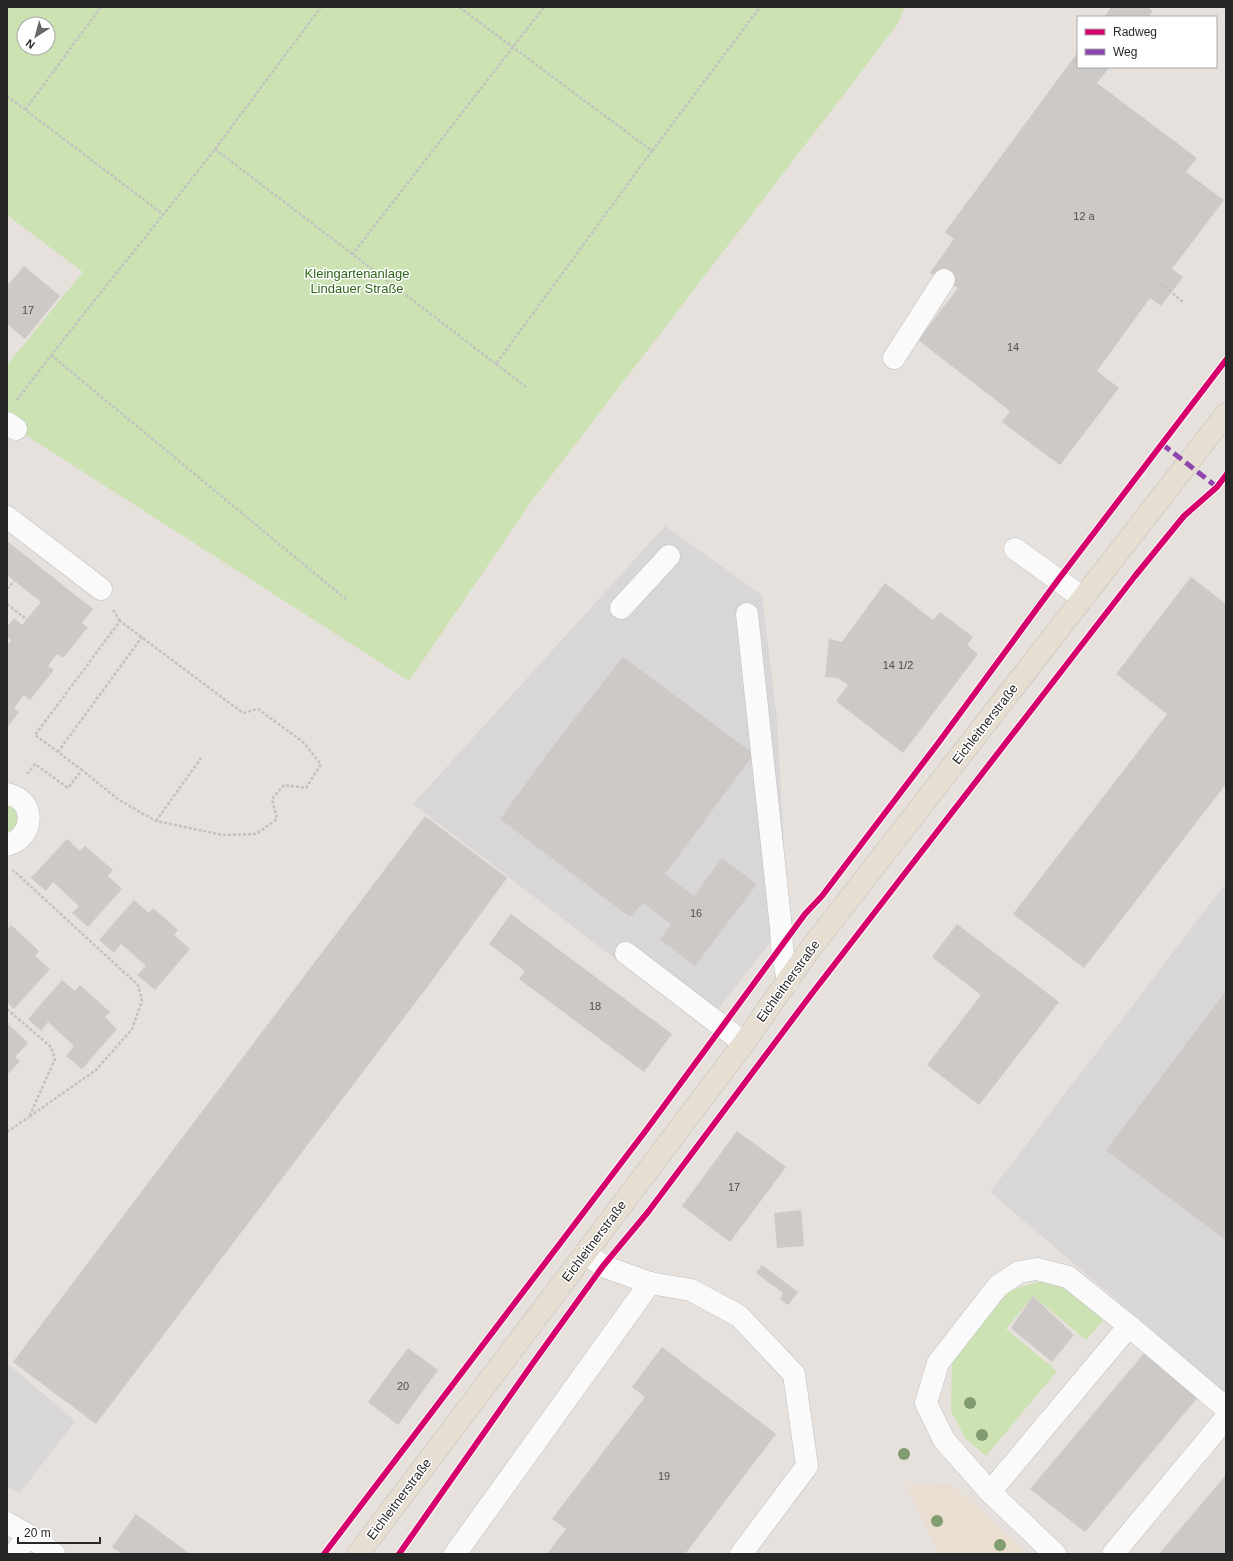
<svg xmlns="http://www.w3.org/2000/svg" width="1233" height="1561" font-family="Helvetica,sans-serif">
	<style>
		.industrial { fill: #d9d6d8 }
		.education { fill: #eaded0 }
		.green { fill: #cce2b3; fill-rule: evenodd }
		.building { fill: #ccc9c6 }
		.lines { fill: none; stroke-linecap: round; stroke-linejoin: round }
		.minor-casing { stroke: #bfbebe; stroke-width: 23 }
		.major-casing { stroke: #bfbdbb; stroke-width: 23 }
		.path { stroke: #c2c2c1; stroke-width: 2.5; stroke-dasharray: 3 2; stroke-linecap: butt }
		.minor { stroke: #fbfafa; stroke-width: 22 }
		.major { stroke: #e6ded1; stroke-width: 22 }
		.quiet { stroke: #8e44ad; stroke-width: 5; stroke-dasharray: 10 5; stroke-linecap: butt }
		.cycleway-casing { stroke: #fff; stroke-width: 8 }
		.cycleway { stroke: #d6006c; stroke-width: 6 }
		.tree { fill: #819c70 }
		.labels { text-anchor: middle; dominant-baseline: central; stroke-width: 3; stroke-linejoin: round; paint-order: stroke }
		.number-label { font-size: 11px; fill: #515050 }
		.park-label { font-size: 13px; fill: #2f6417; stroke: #fff }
		.street-label { font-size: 13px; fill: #272727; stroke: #fff }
	</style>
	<rect width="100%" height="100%" fill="#e6e1dc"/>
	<g class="industrial">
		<path d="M 665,526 L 762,595 L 777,720 L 788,920 L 704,1027 L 413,804 Z"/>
		<path d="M 1226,883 L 1226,1393 L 990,1192 Z"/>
		<path d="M 7,1363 L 75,1421 L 20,1493 L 7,1487 Z"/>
	</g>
	<path class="education" d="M 951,1484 L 1028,1554 L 939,1554 L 907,1486 Z"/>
	<g class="green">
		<path d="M 7,7 L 905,7 L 897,25 L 531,502 L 409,681 L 7,423 L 7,365 L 83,272 L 7,215 ZM 24,24 L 48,24 L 48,48 L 24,48 Z"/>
		<path d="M 7,804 C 9,806 13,808 15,810 C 23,818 16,830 7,833 Z"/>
		<path d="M 1047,1279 L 1064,1287 L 1104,1320 L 1086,1340 L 1033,1296 L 1006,1329 L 1057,1371 L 986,1456 L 966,1439 L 951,1412 L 952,1362 L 997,1303 L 1012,1290 Z"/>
	</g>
	<g class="building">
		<path d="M 1111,7 L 1147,7 L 1153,11 L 1148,17 L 1104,17 Z"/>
		<path d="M 1078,52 L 1078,67 L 1110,67 L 1097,83 L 1197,158 L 1186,172 L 1224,200 L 1172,269 L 1183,277 L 1161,306 L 1150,298 L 1097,371 L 1119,388 L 1060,465 L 1002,422 L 1010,411 L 918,340 L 958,288 L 930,273 L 954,239 L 945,232 Z"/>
		<path d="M 24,266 L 60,296 L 25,339 L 7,324 L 7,286 Z"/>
		<path d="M 7,541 L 93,609 L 82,623 L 88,627 L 63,658 L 57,654 L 48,666 L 54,670 L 30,700 L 24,695 L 14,708 L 19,712 L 7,728 L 7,646 L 11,640 L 7,637 L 7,627 L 14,618 L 22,625 L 41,602 L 7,575 Z"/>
		<path d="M 1191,577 L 1226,604 L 1226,784 L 1084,968 L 1013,914 L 1167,714 L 1116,674 Z"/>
		<path d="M 885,583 L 933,620 L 940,612 L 973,637 L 967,645 L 978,654 L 903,753 L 836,701 L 848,685 L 838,678 L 825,677 L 829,639 L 842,642 Z"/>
		<path d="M 623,657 L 754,754 L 665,874 L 694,896 L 722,858 L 757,884 L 695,966 L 660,939 L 671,924 L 643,903 L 630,917 L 500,819 L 560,737 Z"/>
		<path d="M 425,816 L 507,878 L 428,986 L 96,1424 L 13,1362 Z"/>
		<path d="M 67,839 L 80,851 L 85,846 L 113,870 L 108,876 L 122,889 L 88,927 L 72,913 L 79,906 L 53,882 L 46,891 L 31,878 Z"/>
		<path d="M 134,900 L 149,913 L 153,908 L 178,930 L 174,935 L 190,949 L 155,990 L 137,975 L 146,966 L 121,944 L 114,953 L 99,940 Z"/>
		<path d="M 511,914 L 672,1034 L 644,1072 L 519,979 L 525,971 L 489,944 Z"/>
		<path d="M 957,924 L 1059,1002 L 979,1105 L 927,1065 L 981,995 L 932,957 Z"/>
		<path d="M 11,925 L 39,951 L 35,956 L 50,969 L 14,1009 L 7,1002 L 7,930 Z"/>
		<path d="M 62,980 L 75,991 L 80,985 L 110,1012 L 105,1017 L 117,1029 L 82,1069 L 66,1056 L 74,1046 L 48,1022 L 41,1031 L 28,1019 Z"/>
		<path d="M 1226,991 L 1226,1240 L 1106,1150 Z"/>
		<path d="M 7,1023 L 28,1043 L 15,1057 L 20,1061 L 7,1075 Z"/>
		<path d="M 737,1131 L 786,1167 L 730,1242 L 682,1206 Z"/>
		<path d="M 801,1210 L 804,1246 L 777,1248 L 774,1213 Z"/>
		<path d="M 762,1265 L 798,1292 L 788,1305 L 780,1299 L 783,1293 L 756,1273 Z"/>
		<path d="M 1033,1296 L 1074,1335 L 1052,1362 L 1011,1328 Z"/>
		<path d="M 662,1347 L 776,1434 L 685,1554 L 547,1554 L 566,1529 L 552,1519 L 645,1397 L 632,1387 Z"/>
		<path d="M 408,1348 L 438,1370 L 398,1425 L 368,1402 Z"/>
		<path d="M 1146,1351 L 1199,1396 L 1085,1532 L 1030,1489 Z"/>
		<path d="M 1226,1475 L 1226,1554 L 1159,1554 Z"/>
		<path d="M 136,1514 L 190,1554 L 122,1554 L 112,1547 Z"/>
	</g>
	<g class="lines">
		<g class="minor-casing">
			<g id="minor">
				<path d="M 894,358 L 944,280"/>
				<path d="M 7,423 L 16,429"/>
				<path d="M 7,517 L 101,589"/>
				<path d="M 1015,549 L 1083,598"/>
				<path d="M 621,608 L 669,556"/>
				<path d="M 747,614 L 781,928 L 782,947 L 788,982"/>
				<path d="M 7,794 C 37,800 35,837 7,845"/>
				<path d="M 626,953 L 744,1043"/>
				<path d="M 585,1253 L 603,1266 L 650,1283 L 691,1290 L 739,1316 L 794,1374 L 807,1466 L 741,1554"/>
				<path d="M 990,1492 L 1129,1326"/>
				<path d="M 7,1523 L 28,1535 L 54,1554"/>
				<path d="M 15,1554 L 28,1535"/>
				<path d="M 455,1554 L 650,1283"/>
				<path d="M 1055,1554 L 990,1492 L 944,1440 L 926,1403 L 938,1363 L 998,1286 L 1019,1272 L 1037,1269 L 1068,1277 L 1129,1326 L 1226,1408"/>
				<path d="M 1113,1554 L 1226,1418"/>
			</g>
		</g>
		<g class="major-casing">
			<path id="major" d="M 358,1554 L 744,1043 L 807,953 L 1226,414"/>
		</g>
		<g class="path">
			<path d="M 7,96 L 164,215"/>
			<path d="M 25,110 L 101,7"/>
			<path d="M 215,149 L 321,7"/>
			<path d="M 652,151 L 760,7"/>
			<path d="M 352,255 L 544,7"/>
			<path d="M 1161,284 L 1183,302"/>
			<path d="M 51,355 L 348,601"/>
			<path d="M 496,364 L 526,387"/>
			<path d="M 17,400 C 81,315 150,233 215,149 L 496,364 L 652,151 L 459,7"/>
			<path d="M 7,589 L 14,581"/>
			<path d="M 7,604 L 27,620"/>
			<path d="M 113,610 L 120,621"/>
			<path d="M 58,752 L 142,637"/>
			<path d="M 27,774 L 35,764 L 68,788 L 82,770 L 119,800 L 156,821 L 223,835 L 256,834 L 277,819 L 272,799 L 284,785 L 306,788 L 321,764 L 302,741 L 258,709 L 243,713 L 120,621 L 35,735 L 82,770"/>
			<path d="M 156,821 L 201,758"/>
			<path d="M 7,1009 L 51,1047 L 55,1059 L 29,1117 L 96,1070 L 132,1029 L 142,1001 L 138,985 L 13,870"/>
			<path d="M 7,1132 L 29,1117"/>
		</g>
		<use href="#minor" class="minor"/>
		<use href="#major" class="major"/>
		<path class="quiet" d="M 1162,444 L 1217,487"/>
		<g class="cycleway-casing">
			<g id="cycleway">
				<path d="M 324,1554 L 647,1129 L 805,914 L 822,896 L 939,742 L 1058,580 L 1226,360"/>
				<path d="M 399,1554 L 533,1363 L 603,1266 L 648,1212 L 810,996 L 1135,576 L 1184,516 L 1217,487 L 1226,475"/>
			</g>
		</g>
		<use href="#cycleway" class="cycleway"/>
	</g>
	<g class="tree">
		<circle cx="970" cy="1403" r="6"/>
		<circle cx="982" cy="1435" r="6"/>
		<circle cx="904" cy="1454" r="6"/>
		<circle cx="937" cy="1521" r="6"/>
		<circle cx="1000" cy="1545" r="6"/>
	</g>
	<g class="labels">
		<g class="number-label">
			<text x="1084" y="216">12 a</text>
			<text x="28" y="310">17</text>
			<text x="1013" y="347">14</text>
			<text x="898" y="665">14 1/2</text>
			<text x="696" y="913">16</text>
			<text x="595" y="1006">18</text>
			<text x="734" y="1187">17</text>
			<text x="403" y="1386">20</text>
			<text x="664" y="1476">19</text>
		</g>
		<g class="park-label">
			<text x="357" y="273">Kleingartenanlage<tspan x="357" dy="15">Lindauer Straße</tspan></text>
		</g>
		<g class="street-label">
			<text transform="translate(985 724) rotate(-52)">Eichleitnerstraße</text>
			<text transform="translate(788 981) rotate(-54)">Eichleitnerstraße</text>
			<text transform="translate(594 1241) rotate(-53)">Eichleitnerstraße</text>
			<text transform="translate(399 1499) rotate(-53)">Eichleitnerstraße</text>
		</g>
	</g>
	<rect width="1233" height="1561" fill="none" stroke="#272727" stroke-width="16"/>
	<rect x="1077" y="16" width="140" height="52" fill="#ffffff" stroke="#a9a9a9"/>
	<rect x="1085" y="29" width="20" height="6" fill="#d6006c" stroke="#a9a9a9"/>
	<text x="1113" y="36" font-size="12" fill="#272727">Radweg</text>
	<rect x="1085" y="49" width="20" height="6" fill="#8e44ad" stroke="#a9a9a9"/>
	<text x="1113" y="56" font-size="12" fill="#272727">Weg</text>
	<g transform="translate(36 36) rotate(216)"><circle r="19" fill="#ffffff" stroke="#a9a9a9"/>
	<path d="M0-3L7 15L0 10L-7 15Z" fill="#6a6866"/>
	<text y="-6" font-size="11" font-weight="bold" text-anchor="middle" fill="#272727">N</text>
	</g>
	<path d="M18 1537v6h82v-6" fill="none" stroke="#272727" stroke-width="2"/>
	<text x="24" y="1537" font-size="12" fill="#272727" stroke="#ffffff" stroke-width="3" paint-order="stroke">20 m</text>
</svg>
